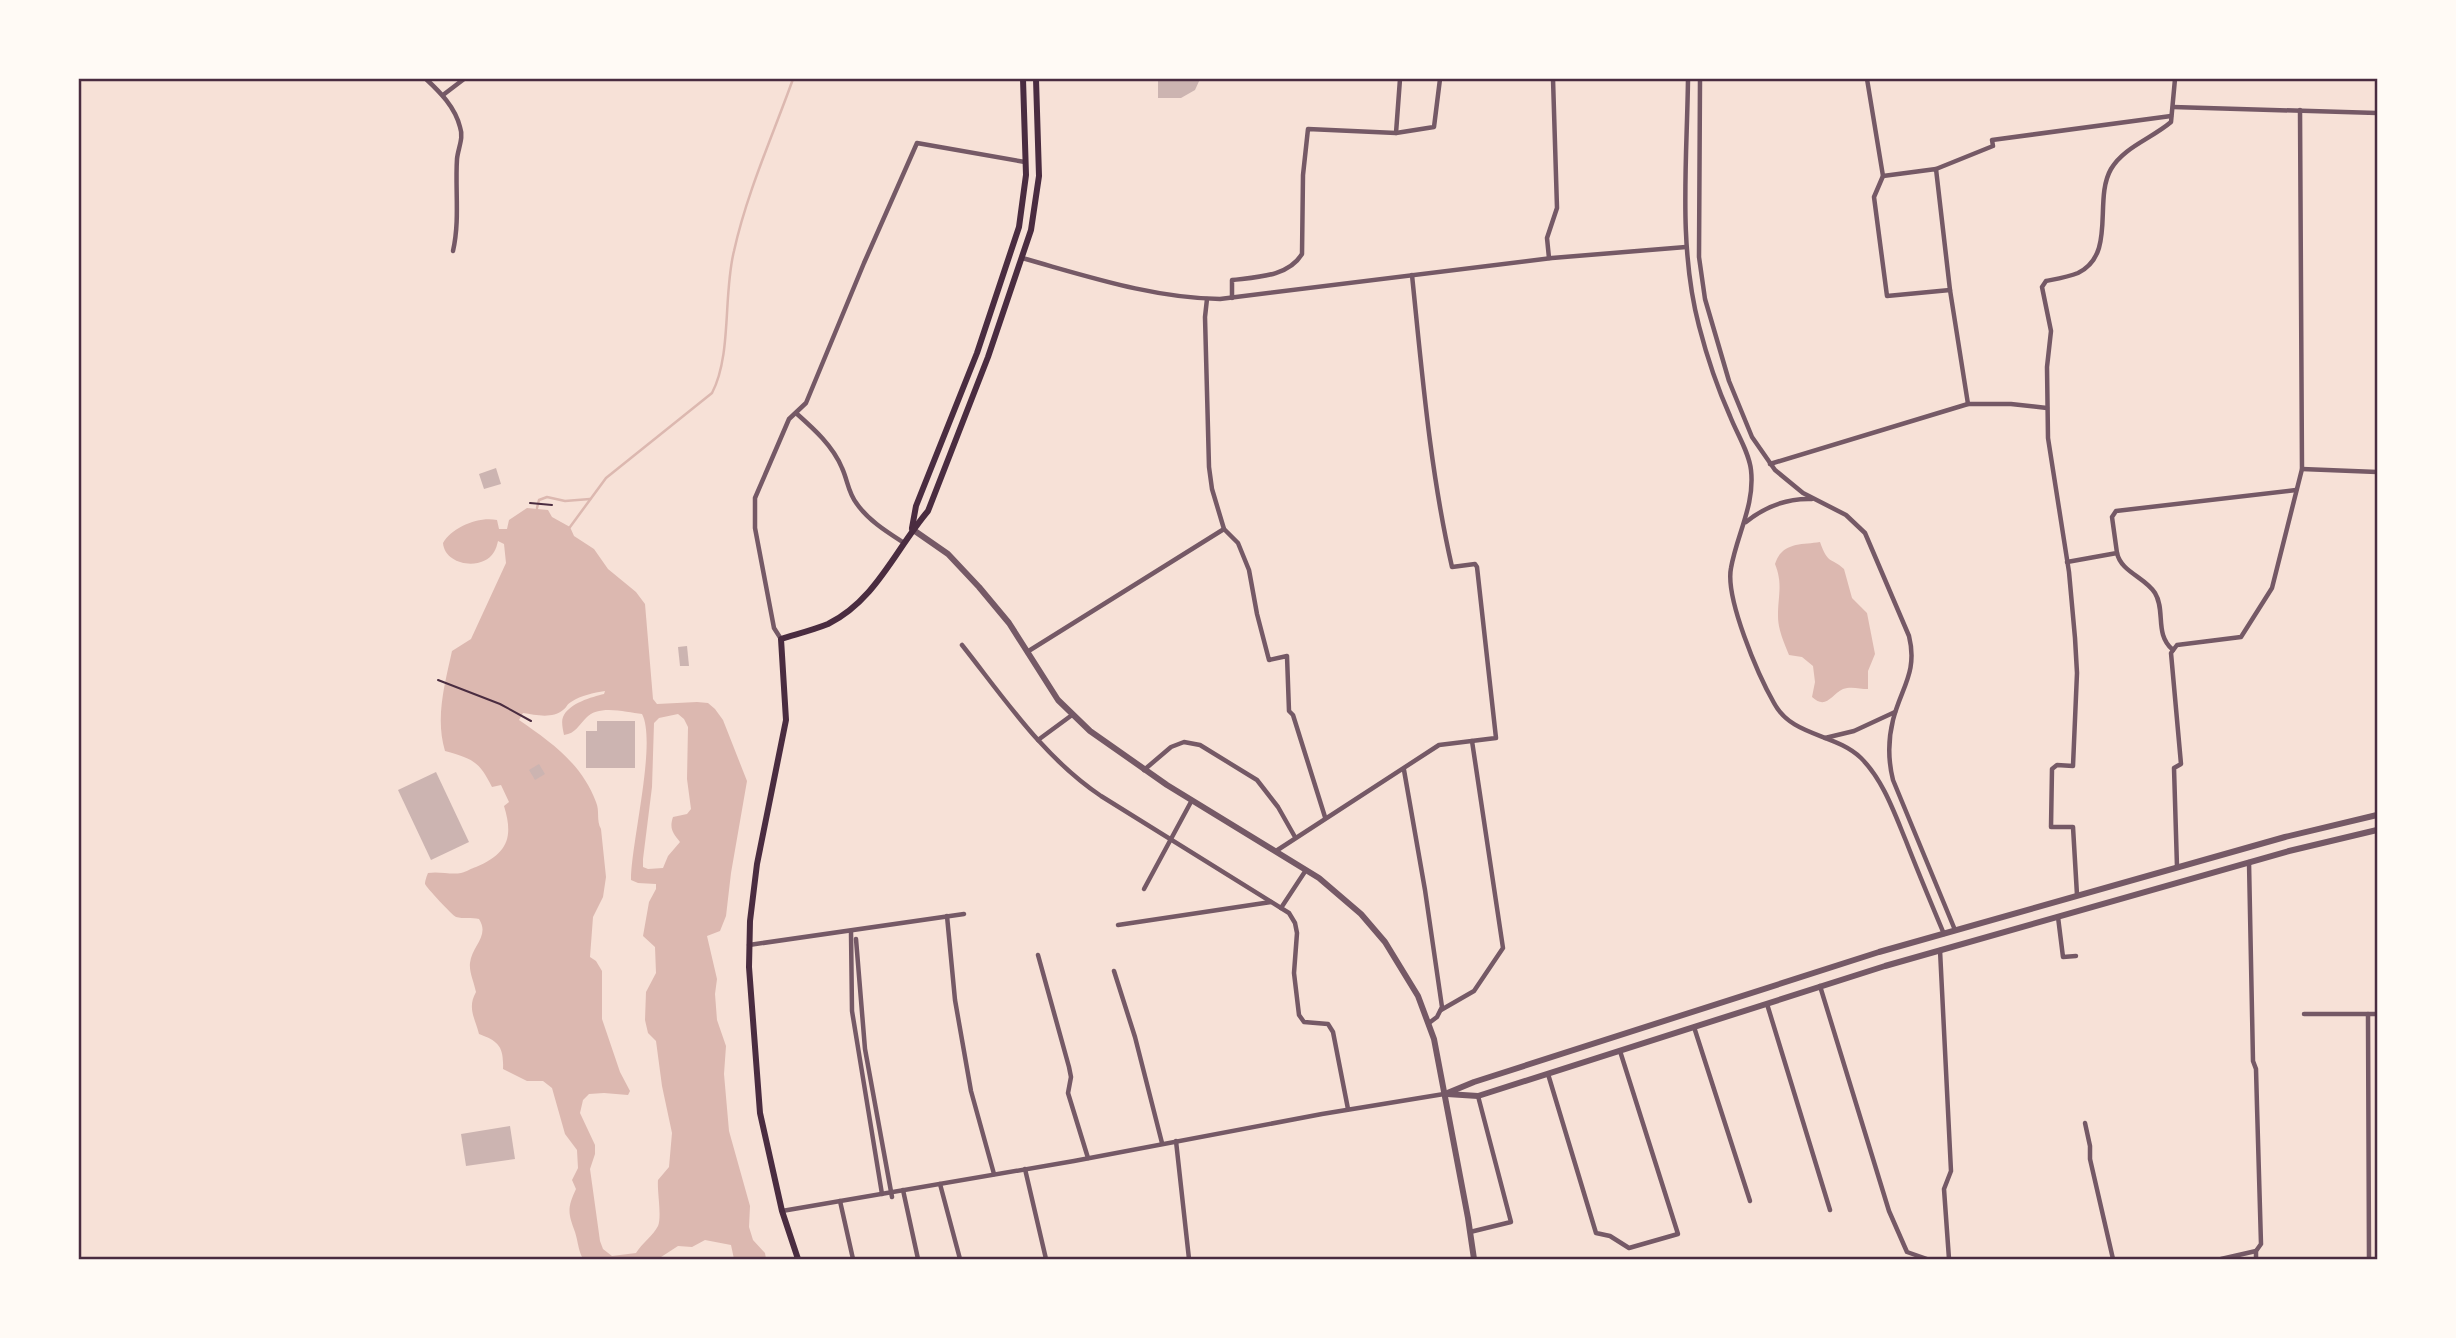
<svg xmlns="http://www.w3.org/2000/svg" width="2456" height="1338" font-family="Barlow,sans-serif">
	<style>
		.water { fill: #dcb8b0; fill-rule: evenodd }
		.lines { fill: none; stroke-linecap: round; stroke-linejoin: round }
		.stream { stroke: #dcb8b0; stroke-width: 2.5 }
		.building { fill: #ccb4b1 }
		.path { stroke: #4a2c40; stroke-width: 2 }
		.minor { stroke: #755966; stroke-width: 4.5 }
		.tertiary { stroke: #755966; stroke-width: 6 }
		.secondary { stroke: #4a2c40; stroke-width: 6 }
		.neatline { fill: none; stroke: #4a2c40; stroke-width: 2.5 }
	</style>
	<rect width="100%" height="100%" fill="#f7e1d7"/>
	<g class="water">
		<path d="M 527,508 L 548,510 L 552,517 L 570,527 L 574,536 L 594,549 L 608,569 L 636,592 L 645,604 L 653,699 L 657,704 L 697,702 L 708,703 L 715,709 L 723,720 L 747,781 L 731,873 L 726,916 L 720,931 L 707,936 L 717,979 L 715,994 L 717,1020 L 726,1046 L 724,1074 L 729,1131 L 750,1206 L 749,1227 L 753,1240 L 765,1253 L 766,1259 L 734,1259 L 731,1245 L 705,1240 L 692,1247 L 678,1246 L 658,1259 L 649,1257 L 583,1259 C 578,1250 578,1241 575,1232 C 568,1213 567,1208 576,1189 L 572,1180 L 578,1168 L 577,1150 L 565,1134 L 552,1088 L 543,1081 L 527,1081 L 503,1069 C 504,1046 498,1041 479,1034 C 475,1018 467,1008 476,992 C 474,982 469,972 470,963 C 472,946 490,936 479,919 C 472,917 463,919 456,917 C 452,915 426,887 425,884 C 425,881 427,875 428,873 C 439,871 451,875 461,873 C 466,872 472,868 476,867 C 507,854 514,838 504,806 L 509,802 L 501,785 L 492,787 C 479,761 473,759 445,751 C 435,718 445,683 452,651 L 471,639 L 506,563 L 504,544 L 498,541 C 497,545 496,549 494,552 C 483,571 445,566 443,543 C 452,527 479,516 497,520 L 499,529 L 507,529 L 509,520 ZM 605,691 L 604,694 C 592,697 569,703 563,717 C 561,722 563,730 564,735 C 576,733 578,726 586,718 C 598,704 626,712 642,714 C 657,742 631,843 631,880 L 638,883 L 656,884 L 656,889 L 649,902 L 643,936 L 655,947 L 656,973 L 646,992 L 645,1020 L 648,1033 L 656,1041 L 662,1086 L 672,1133 L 669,1167 L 658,1180 C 657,1192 662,1216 658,1226 C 653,1236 642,1243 636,1253 L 612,1256 L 603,1249 L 600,1241 L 590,1169 L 595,1154 L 595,1145 L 580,1113 L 583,1100 L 589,1094 L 604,1093 L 628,1095 L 630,1091 L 620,1072 L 602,1019 L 602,971 L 596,961 L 590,957 L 593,917 L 603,897 L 606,877 L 601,829 C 596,820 600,811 596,802 C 582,764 551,742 519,720 L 523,713 C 536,715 552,719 563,710 C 569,705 565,706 571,702 C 582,695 593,693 605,691 ZM 678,714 L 684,719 L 688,727 L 687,779 L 691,809 L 687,814 L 673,817 C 669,829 673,833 680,842 L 668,856 L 663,868 L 648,869 L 643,867 L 643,859 L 652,787 L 654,723 L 659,718 Z"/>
		<path d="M 1820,542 C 1828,565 1831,557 1844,569 L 1852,598 L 1867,613 L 1875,654 L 1868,671 L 1868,689 C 1860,689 1851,686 1843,689 C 1831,695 1826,710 1812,697 L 1815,682 L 1813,666 L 1802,657 L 1789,655 C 1784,642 1778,630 1778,616 C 1778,595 1783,584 1775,564 C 1782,542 1801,545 1820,542 Z"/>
	</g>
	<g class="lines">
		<g class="stream">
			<path d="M 537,508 L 539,500 L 547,497 L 565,501 L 590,499"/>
			<path d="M 570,527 L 606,478 L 712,393 C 732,355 723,294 734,251 C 747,192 773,135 793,79"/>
		</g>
	</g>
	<g class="building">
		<path d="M 1158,79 L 1200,79 L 1195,90 L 1181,98 L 1158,98 Z"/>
		<path d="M 496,468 L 501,484 L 484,489 L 479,474 Z"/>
		<path d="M 687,646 L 689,666 L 680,666 L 678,647 Z"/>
		<path d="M 597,721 L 635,721 L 635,768 L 586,768 L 586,731 L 597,731 Z"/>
		<path d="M 539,764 L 545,774 L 535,780 L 529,770 Z"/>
		<path d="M 436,772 L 469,842 L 431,860 L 398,790 Z"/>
		<path d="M 510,1126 L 515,1159 L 466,1166 L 461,1134 Z"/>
	</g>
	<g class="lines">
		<g class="path">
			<path d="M 530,503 L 552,505"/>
			<path d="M 438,680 L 500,704 L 531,721"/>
		</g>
		<g class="minor">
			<path d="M 426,79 C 440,92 455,107 460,127 C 464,138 458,148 457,159 C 455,190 460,220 453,251"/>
			<path d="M 1688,79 C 1687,161 1678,246 1699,326 C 1707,357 1717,387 1730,416 C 1737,434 1749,452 1751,470 C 1755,505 1737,534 1731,568 C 1725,598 1758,675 1774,703 C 1792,737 1835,733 1861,758 C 1883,780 1894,812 1906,841 C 1918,872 1931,903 1944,934"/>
			<path d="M 1700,79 L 1699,257 L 1705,299 L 1729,381 L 1752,437 L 1775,470 L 1803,493 L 1846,515 L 1865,533 L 1909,636 C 1918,672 1901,688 1893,720 C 1888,740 1888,760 1893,780 L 1955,930"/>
			<path d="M 1867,79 L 1883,176 L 1874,197 L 1887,296 L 1950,290 L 1968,404"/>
			<path d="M 443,95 L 464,79"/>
			<path d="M 2173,107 L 2377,113"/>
			<path d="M 1396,133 L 1400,79"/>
			<path d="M 1936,169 L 1993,146 L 1992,140 L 2171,116"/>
			<path d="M 1883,176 L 1936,169 L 1950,290"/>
			<path d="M 1022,258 C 1087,276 1152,298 1220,299 L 1552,258 L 1686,247"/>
			<path d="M 1549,258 L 1547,238 L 1557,208 L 1553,79"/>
			<path d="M 1232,298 L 1232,280 C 1256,277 1288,277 1302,254 L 1303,175 L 1308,129 L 1396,133 L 1434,127 L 1440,79"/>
			<path d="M 1207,299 L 1205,317 L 1209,467 L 1212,489 L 1224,529 L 1238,543 L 1249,570 L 1257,614 L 1269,660 L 1287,656 L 1289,711 L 1293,715 L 1325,817"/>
			<path d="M 796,413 C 814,429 833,446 842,468 C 848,481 848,493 857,504 C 869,521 887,532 904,543"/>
			<path d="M 1770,464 L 1968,404 L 2011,404 L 2047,408"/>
			<path d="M 2302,469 L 2377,472"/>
			<path d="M 1746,522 C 1766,506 1787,498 1812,499"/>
			<path d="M 2117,553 C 2121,572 2145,577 2155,593 C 2166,611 2154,634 2173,650"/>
			<path d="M 2067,562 L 2117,553 L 2112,517 L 2116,511 L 2296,490"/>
			<path d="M 781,639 L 774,628 L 755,528 L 755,498 L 789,419 L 806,403 L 864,263 L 917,143 L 1025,162"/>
			<path d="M 962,645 C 1004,698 1043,757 1101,796 L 1289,913 L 1295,923 L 1297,933 L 1294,973 L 1299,1015 L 1304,1022 L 1328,1024 L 1333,1032 L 1348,1109"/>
			<path d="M 1027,652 L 1224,529"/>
			<path d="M 1825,738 L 1854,731 L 1895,712"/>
			<path d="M 1038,740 L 1072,715"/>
			<path d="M 1144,770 L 1171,747 L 1184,742 L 1200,745 L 1257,780 L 1278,807 L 1295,837"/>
			<path d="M 1404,770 L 1425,890 L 1442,1007 L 1437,1017 L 1429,1023"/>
			<path d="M 1276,851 L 1439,745 L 1496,738 L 1477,567 L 1475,564 L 1452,567 C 1430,471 1422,372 1412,275"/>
			<path d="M 2249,862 L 2253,1061 L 2256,1069 L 2257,1106 L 2261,1244 L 2256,1251 L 2256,1259"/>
			<path d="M 2177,867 L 2174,768 L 2181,764 L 2171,653 L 2177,645 L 2241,637 L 2272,588 L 2302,469 L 2300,110"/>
			<path d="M 1144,889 L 1192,800"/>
			<path d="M 2077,895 L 2073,827 L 2051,827 L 2052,769 L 2057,765 L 2073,766 L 2077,673 L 2075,638 L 2069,572 L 2048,438 L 2047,367 L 2051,331 L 2042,287 L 2046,281 C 2056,279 2068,277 2078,273 C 2117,254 2093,200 2111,169 C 2124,147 2151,139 2171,122 L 2175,79"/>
			<path d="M 1281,908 L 1306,870"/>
			<path d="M 947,916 L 955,1000 L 971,1091 L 994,1174"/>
			<path d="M 2058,917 L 2063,957 L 2076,956"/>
			<path d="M 1118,925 L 1271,902"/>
			<path d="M 851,932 L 852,1011 L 882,1194"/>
			<path d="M 856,939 L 865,1049 L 892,1197"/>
			<path d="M 749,945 L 964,914"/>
			<path d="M 1940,950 L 1951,1171 L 1944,1189 L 1949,1259"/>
			<path d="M 1038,955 L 1069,1067 L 1071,1077 L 1068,1093 L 1088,1158"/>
			<path d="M 1114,971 L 1135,1037 L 1162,1143"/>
			<path d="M 1820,986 L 1889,1211 L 1907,1252 L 1927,1259"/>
			<path d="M 1767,1004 L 1830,1210"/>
			<path d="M 1441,1010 L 1474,991 L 1503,948 L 1472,741"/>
			<path d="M 2304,1014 L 2377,1014"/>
			<path d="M 2368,1014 L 2369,1259"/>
			<path d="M 1694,1027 L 1750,1201"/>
			<path d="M 1548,1074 L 1596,1233 L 1610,1236 L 1629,1248 L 1678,1234 L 1620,1051"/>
			<path d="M 2085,1123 L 2090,1146 L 2090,1159 L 2113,1259"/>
			<path d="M 1176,1141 L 1189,1259"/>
			<path d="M 1025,1169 L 1046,1259"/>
			<path d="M 940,1184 L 960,1259"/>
			<path d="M 903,1190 L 918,1259"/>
			<path d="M 840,1201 L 853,1259"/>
			<path d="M 782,1211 L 1074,1161 L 1322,1114 L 1444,1094"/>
			<path d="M 1470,1232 L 1511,1222 L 1478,1096"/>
			<path d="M 2221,1259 L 2256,1251"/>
		</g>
		<g class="tertiary">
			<path d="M 912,529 L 948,554 L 979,587 L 1009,623 L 1058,700 L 1090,731 L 1167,785 L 1319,878 L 1361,914 L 1385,942 L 1418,996 L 1434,1039 L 1468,1218 L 1474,1259"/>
			<path d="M 1445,1094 L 1474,1082 L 1879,952 L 2285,837 L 2377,815"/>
			<path d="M 1447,1094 L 1478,1096 L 1885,966 L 2289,851 L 2377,830"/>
		</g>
		<g class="secondary">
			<path d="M 912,528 L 916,506 L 977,353 L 1019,227 L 1026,175 L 1023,79"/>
			<path d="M 798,1259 L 782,1211 L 760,1113 L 749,967 L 750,921 L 757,864 L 786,720 L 781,639 C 797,634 813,630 828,624 C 876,600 895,550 928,511 L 988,357 L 1031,230 L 1039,176 L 1036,79"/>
		</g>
	</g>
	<rect width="2456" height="1338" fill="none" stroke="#fffaf5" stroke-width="161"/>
	<rect x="80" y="80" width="2296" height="1178" class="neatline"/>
</svg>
